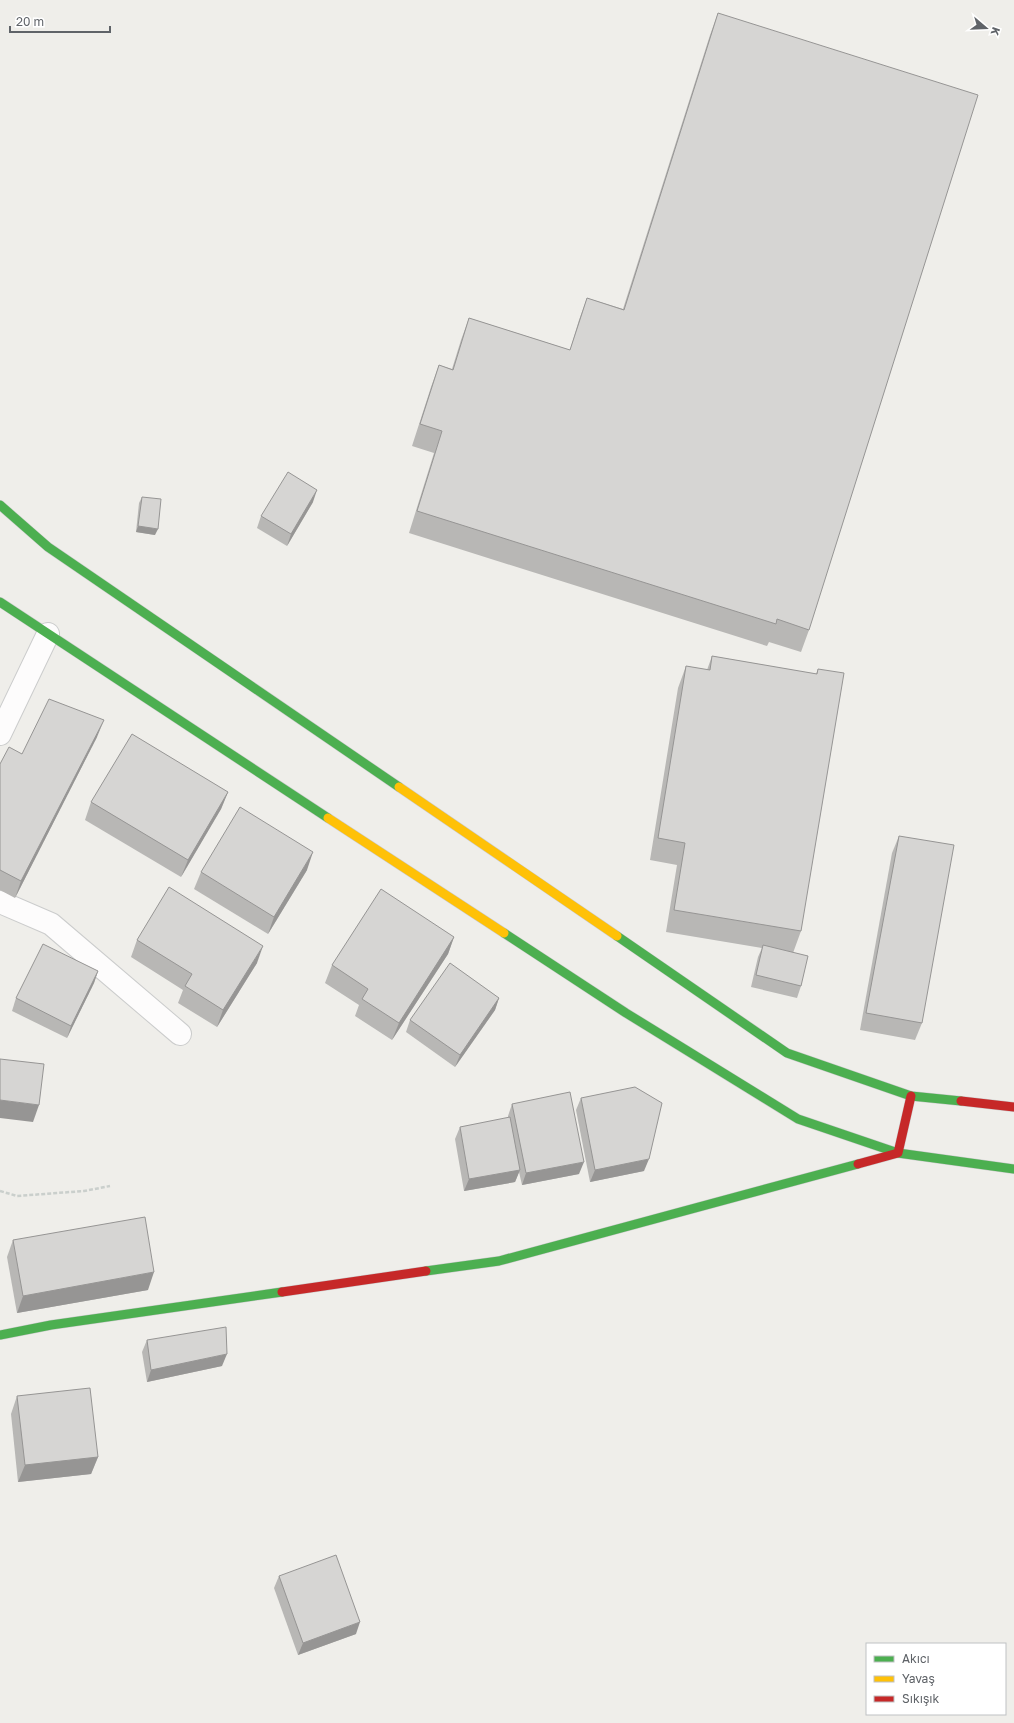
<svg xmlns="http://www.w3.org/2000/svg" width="1014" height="1723" font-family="'Golos Text',sans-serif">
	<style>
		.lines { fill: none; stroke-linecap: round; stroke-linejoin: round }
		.street-casing { stroke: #cbcccc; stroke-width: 24 }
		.fast-casing { stroke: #cacacb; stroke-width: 10 }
		.slow-casing { stroke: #cacacb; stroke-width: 10 }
		.jam-casing { stroke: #cacacb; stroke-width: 10 }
		.path { stroke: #cacfcc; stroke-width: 2.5; stroke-dasharray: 4 2; stroke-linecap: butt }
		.street { stroke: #fdfcfc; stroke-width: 22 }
		.fast { stroke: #4caf50; stroke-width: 9 }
		.slow { stroke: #ffc107; stroke-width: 9 }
		.jam { stroke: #c62828; stroke-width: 9 }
		.wall { fill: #b8b7b5 }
		.shaded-wall { fill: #969594 }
		.building { fill: #d6d5d3; stroke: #969594 }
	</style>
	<rect width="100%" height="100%" fill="#efeeea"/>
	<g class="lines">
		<g class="street-casing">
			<g id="street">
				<path d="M 0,734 L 48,634"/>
				<path d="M 0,902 L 51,924 L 180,1034"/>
			</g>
		</g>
		<g class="fast-casing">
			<g id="fast">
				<path d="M 0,505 L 48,547 L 399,787"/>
				<path d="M 0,602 L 328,818"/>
				<path d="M 504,933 L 626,1013 L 798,1119 L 898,1153 L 1014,1169"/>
				<path d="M 617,936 L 787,1053 L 911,1096 L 961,1101"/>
				<path d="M 426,1271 L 499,1261 L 858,1164"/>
				<path d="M 0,1335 L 51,1325 L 282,1292"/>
			</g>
		</g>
		<g class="slow-casing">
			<g id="slow">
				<path d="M 399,787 L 617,936"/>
				<path d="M 328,818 L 504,933"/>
			</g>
		</g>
		<g class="jam-casing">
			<g id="jam">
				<path d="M 961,1101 L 1014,1107"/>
				<path d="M 858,1164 L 898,1153 L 911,1096"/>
				<path d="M 282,1292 L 426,1271"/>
			</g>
		</g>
		<path class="path" d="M 0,1191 L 17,1196 L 84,1191 L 110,1186"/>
		<use href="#street" class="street"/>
		<use href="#fast" class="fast"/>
		<use href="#slow" class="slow"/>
		<use href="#jam" class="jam"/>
	</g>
	<g class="wall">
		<path d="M 718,13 L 809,630 L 801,652 L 769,642 L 767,646 L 409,533 L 434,453 L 412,446 L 431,387 L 439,365 L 452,369 L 461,340 L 469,318 L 570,350 L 579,320 L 587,298 L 623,309 L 710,35 Z"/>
		<path d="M 142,497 L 155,535 L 136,532 L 139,503 Z"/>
		<path d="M 313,502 L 287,546 L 257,528 L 261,516 Z"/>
		<path d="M 712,656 L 816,674 L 818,669 L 801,931 L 793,953 L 801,986 L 797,998 L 751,987 L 758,957 L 762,948 L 666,932 L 677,865 L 650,860 L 678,688 L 686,666 L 707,670 Z"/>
		<path d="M 97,737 L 15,898 L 0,890 L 0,764 L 22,754 Z"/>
		<path d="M 228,792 L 221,809 L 181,877 L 85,820 L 91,802 Z"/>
		<path d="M 899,836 L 922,1023 L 915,1040 L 860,1030 L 892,853 Z"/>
		<path d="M 307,870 L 268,934 L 194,889 L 201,872 Z"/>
		<path d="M 454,937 L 448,954 L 392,1040 L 355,1016 L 359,1005 L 325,983 L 332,965 Z"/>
		<path d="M 137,940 L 257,963 L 217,1027 L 178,1003 L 183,990 L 131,957 Z"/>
		<path d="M 98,971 L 94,983 L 67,1038 L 12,1011 L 16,998 Z"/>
		<path d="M 499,998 L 495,1010 L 455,1067 L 406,1032 L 410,1020 Z"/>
		<path d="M 581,1098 L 644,1171 L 590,1182 L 576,1110 Z"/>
		<path d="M 512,1104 L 579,1174 L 522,1185 L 519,1172 L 515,1182 L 464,1191 L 455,1139 L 460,1127 L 508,1118 L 508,1116 Z"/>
		<path d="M 13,1240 L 148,1290 L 17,1313 L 7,1257 Z"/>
		<path d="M 147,1340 L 222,1366 L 147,1382 L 142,1352 Z"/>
		<path d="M 17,1396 L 98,1457 L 91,1474 L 18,1482 L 11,1414 Z"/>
		<path d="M 279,1576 L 356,1634 L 298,1655 L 274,1588 Z"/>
	</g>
	<g class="shaded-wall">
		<path d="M 317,490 L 313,502 L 287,546 L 291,534 Z"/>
		<path d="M 138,526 L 158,529 L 155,535 L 136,532 Z"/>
		<path d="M 104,720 L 97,737 L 15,898 L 21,881 Z"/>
		<path d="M 228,792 L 221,809 L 181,877 L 188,860 Z"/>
		<path d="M 313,852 L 307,870 L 268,934 L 274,917 Z"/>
		<path d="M 454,937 L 448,954 L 392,1040 L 399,1023 Z"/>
		<path d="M 263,946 L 257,963 L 217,1027 L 223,1010 Z"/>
		<path d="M 98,971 L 94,983 L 67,1038 L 71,1026 Z"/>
		<path d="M 499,998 L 495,1010 L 455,1067 L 460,1055 Z"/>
		<path d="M 0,1100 L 39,1105 L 33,1122 L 0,1118 Z"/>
		<path d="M 649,1159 L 644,1171 L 590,1182 L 595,1170 Z"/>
		<path d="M 584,1162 L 579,1174 L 522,1185 L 526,1173 Z"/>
		<path d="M 520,1170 L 515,1182 L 464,1191 L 469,1179 Z"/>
		<path d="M 154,1272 L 148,1290 L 17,1313 L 23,1296 Z"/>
		<path d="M 227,1354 L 222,1366 L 147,1382 L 151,1370 Z"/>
		<path d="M 98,1457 L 91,1474 L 18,1482 L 25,1465 Z"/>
		<path d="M 360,1622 L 356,1634 L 298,1655 L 303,1643 Z"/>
	</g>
	<g class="building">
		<path d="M 718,13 L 978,95 L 809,630 L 777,619 L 776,624 L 417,511 L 442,431 L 420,424 L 439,365 L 453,370 L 469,318 L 570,350 L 587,298 L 624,310 Z"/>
		<path d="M 288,472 L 317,490 L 291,534 L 261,516 Z"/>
		<path d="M 142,497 L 161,499 L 158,529 L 138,526 Z"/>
		<path d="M 712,656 L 817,674 L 818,669 L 844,673 L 801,931 L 674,910 L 685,843 L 658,838 L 686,666 L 710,670 Z"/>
		<path d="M 49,699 L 104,720 L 21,881 L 0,870 L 0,764 L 9,747 L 22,754 Z"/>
		<path d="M 132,734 L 228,792 L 188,860 L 91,802 Z"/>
		<path d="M 240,807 L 313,852 L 274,917 L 201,872 Z"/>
		<path d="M 899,836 L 954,845 L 922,1023 L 866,1013 Z"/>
		<path d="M 169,887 L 263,946 L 223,1010 L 185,986 L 192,974 L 137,940 Z"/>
		<path d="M 381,889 L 454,937 L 399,1023 L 362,999 L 368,989 L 332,965 Z"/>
		<path d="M 43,944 L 98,971 L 71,1026 L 16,998 Z"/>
		<path d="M 763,945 L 808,956 L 801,986 L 756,975 Z"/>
		<path d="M 450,963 L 499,998 L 460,1055 L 410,1020 Z"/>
		<path d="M 0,1059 L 44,1064 L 39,1105 L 0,1100 Z"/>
		<path d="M 635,1087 L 662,1103 L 649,1159 L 595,1170 L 581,1098 Z"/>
		<path d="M 570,1092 L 584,1162 L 526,1173 L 512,1104 Z"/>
		<path d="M 510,1117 L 520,1170 L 469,1179 L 460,1127 Z"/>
		<path d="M 145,1217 L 154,1272 L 23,1296 L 13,1240 Z"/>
		<path d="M 226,1327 L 227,1354 L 151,1370 L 147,1340 Z"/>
		<path d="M 90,1388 L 98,1457 L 25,1465 L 17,1396 Z"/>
		<path d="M 336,1555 L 360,1622 L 303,1643 L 279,1576 Z"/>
	</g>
	<rect x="866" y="1643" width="140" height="72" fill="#ffffff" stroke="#bfc1c3"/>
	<rect x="874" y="1656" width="20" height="6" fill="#4caf50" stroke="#bfc1c3"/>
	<text x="902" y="1663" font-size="12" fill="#5f6368">Akıcı</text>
	<rect x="874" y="1676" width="20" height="6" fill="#ffc107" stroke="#bfc1c3"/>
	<text x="902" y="1683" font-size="12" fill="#5f6368">Yavaş</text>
	<rect x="874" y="1696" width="20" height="6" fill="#c62828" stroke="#bfc1c3"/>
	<text x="902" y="1703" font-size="12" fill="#5f6368">Sıkışık</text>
	<g transform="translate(986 28) rotate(109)" stroke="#ffffff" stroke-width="3" paint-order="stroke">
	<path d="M0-3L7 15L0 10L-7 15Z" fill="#5f6368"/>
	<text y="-6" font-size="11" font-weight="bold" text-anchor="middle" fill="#5f6368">K</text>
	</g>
	<path d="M10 26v6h100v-6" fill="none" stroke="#5f6368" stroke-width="2"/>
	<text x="16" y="26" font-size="12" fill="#5f6368" stroke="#ffffff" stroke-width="3" paint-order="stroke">20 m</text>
</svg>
